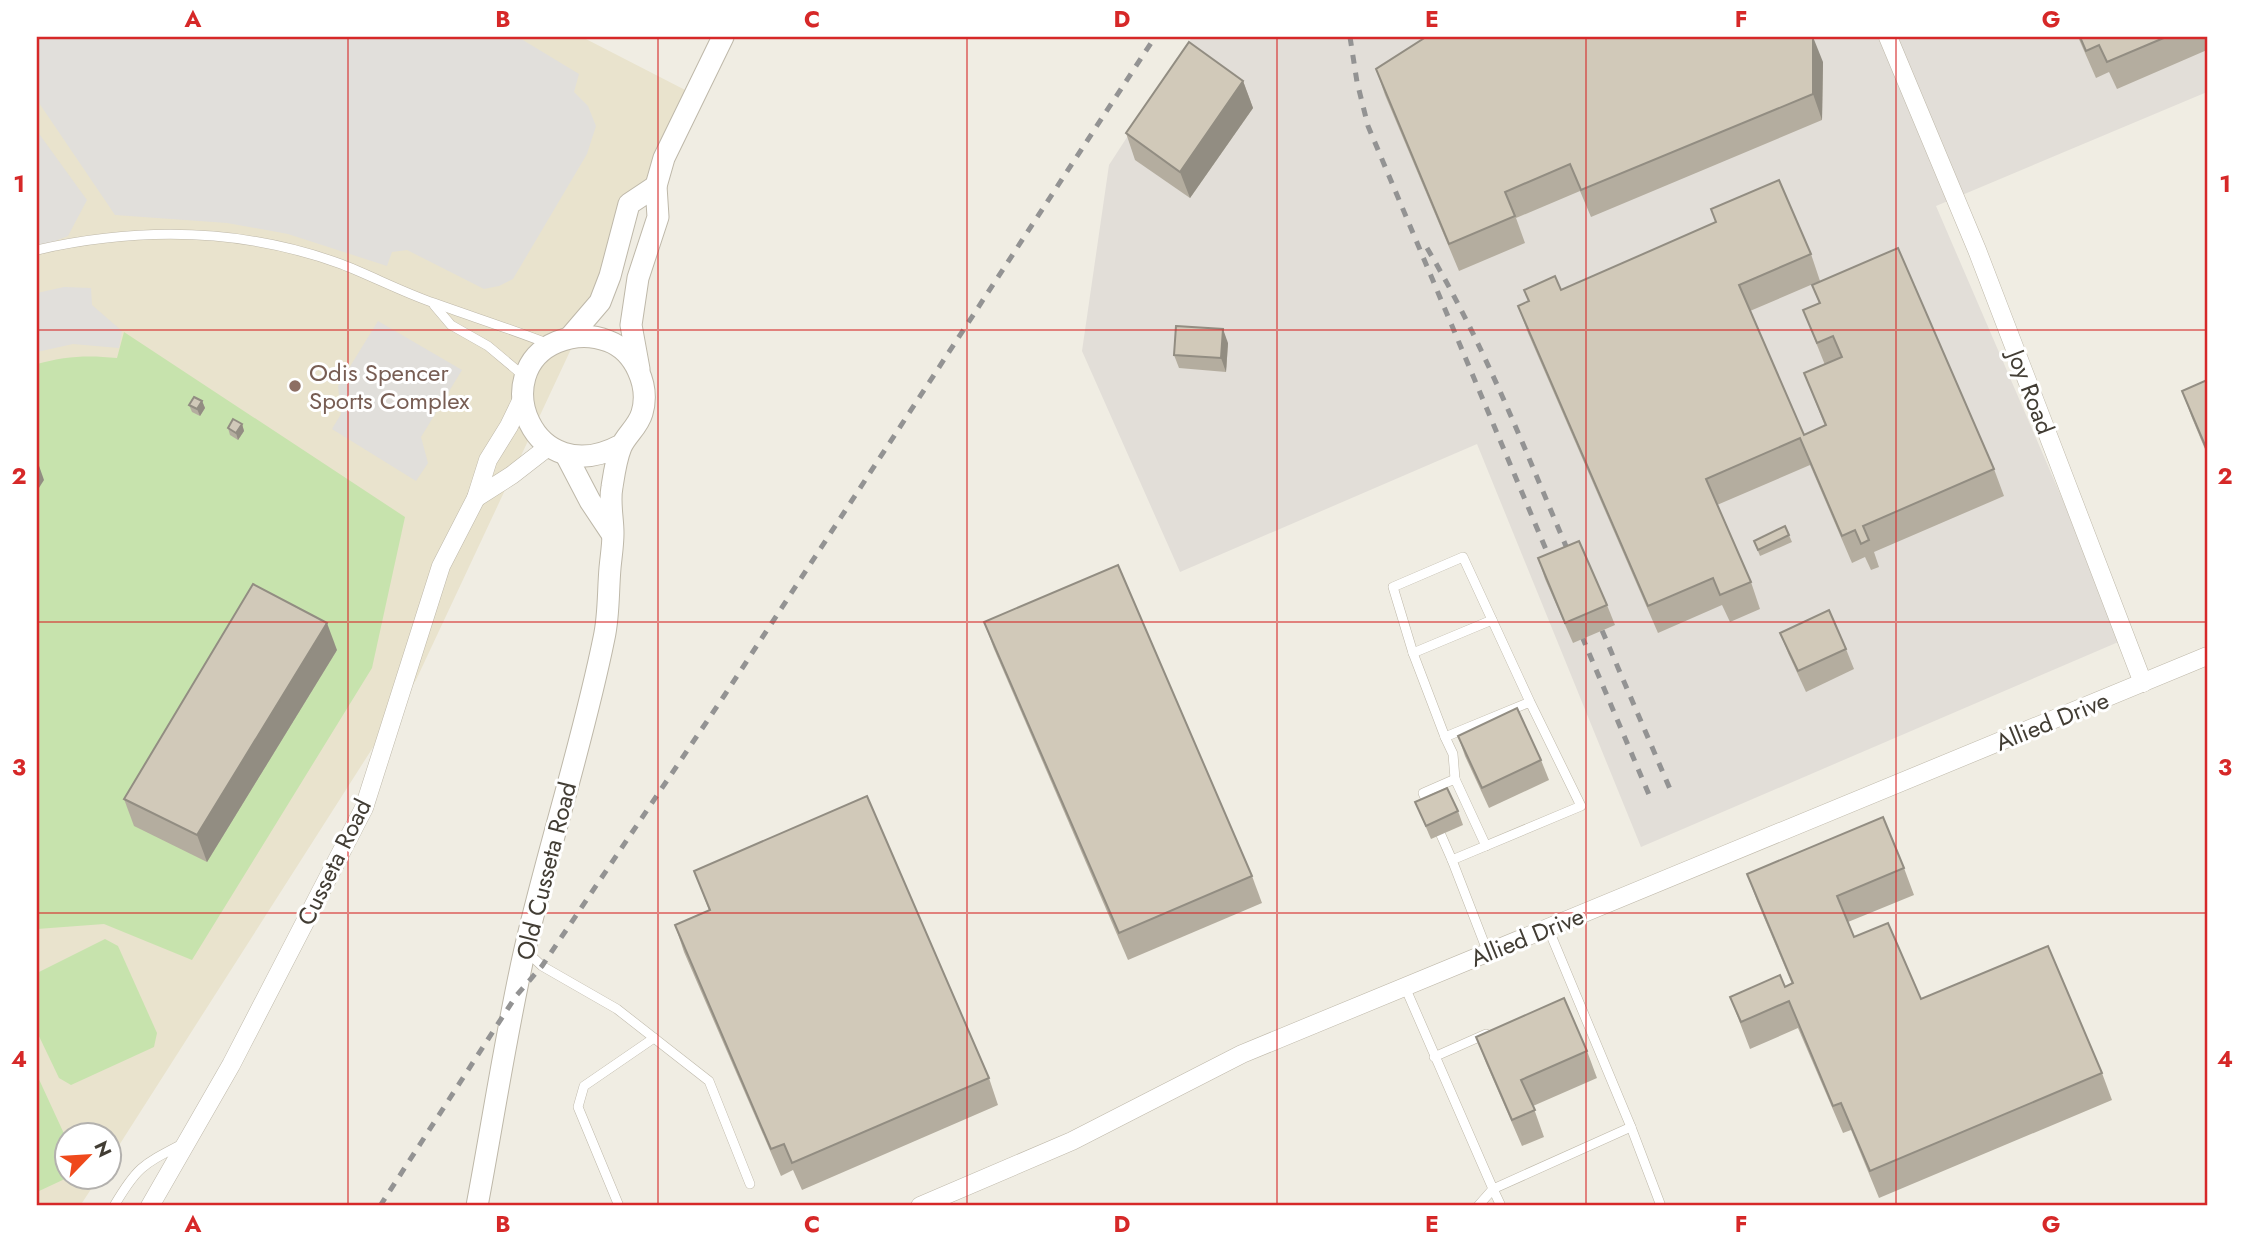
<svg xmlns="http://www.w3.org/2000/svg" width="2244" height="1243" font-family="Jost,sans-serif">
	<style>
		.industrial { fill: #e2ded8 }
		.education { fill: #e9e3cd }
		.green { fill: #c7e3ad }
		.parking { fill: #e1dfdb }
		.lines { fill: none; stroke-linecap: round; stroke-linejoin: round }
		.service-casing { stroke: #beb8a9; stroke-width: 10 }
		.minor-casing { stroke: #beb8a9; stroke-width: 19 }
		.tertiary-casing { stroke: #beb8a9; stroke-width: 23 }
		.service { stroke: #fff; stroke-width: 9 }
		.minor { stroke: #fff; stroke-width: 18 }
		.tertiary { stroke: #fff; stroke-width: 21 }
		.rail { stroke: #939393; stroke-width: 5; stroke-dasharray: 9 9; stroke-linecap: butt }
		.wall { fill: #b4ad9f }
		.shaded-wall { fill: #928d82 }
		.building { fill: #d1c9b9; stroke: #928d82; stroke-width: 2 }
		.grid { fill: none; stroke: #d62828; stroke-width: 2; stroke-opacity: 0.55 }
		.education-dot { fill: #8d6e63; stroke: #fff; stroke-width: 2.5 }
		.labels { text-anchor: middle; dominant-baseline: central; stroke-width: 6; stroke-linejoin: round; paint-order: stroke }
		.education-label { font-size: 24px; fill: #785e54; stroke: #fff; text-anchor: start }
		.street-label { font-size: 24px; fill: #423d34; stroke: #fff }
		.neatline { fill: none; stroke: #d62828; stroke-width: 2.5 }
		.grid-label { font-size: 23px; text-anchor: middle; font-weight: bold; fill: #d62828 }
	</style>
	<rect width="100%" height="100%" fill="#f0ede3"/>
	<path class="industrial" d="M 1192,37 L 2207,37 L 2207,92 L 1936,206 L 2123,640 L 1641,847 L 1477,444 L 1180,572 L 1082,351 L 1109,165 Z"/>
	<path class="education" d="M 37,37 L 582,37 L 691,93 L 416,680 L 109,1161 L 108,1134 L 66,1134 L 66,1176 L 99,1177 L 80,1206 L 37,1206 Z"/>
	<g class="green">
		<path d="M 124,332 L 405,517 L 372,668 L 192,960 L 104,924 L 37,929 L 37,364 C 65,356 88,355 117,358 Z"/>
		<path d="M 105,939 L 118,946 L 157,1033 L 154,1047 L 71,1085 L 59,1078 L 37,1032 L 37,973 Z"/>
		<path d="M 37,1075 L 66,1138 L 66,1176 L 69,1177 L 37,1192 Z"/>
	</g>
	<g class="parking">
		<path d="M 37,37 L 518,37 L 579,74 L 574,92 L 588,106 L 596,126 L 587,154 L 513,279 L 499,286 L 484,289 L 407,250 L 392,252 L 387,266 L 288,234 L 227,223 L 115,215 L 37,100 Z"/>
		<path d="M 37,131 L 87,200 L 68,236 L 37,248 Z"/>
		<path d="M 64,287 L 91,288 L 92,305 L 122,331 L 119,348 L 73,344 L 37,352 L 37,293 Z"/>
		<path d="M 378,321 L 462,370 L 421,437 L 428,463 L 416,481 L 332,429 L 341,414 L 338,386 Z"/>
	</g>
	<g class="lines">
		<g class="service-casing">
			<g id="service">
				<path d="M 37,250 C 138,227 242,228 341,264 C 372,276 402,292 434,303 C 473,317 511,329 549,344"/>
				<path d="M 434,305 L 451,325 L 488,346 L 525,377"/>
				<path d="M 1413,653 L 1492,620"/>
				<path d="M 1445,737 L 1453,754 L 1455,779"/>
				<path d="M 1429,807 L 1423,793 L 1455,779 L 1486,846"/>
				<path d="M 1441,835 L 1452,860"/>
				<path d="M 526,951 L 542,966 L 617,1009 L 709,1081 L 750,1184"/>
				<path d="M 1488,953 L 1452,860 L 1581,806 L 1530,702 L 1463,557 L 1393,587 L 1413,653 L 1445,737 L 1530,702"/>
				<path d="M 1405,987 L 1493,1189 L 1631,1127 L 1548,928"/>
				<path d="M 1434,1057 L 1486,1034"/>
				<path d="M 1631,1127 L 1661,1206"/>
				<path d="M 114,1206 C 137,1167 142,1165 182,1144"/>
				<path d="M 619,1206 L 578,1107 L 584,1086 L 654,1038"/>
				<path d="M 1478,1206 L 1493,1189 L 1501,1206"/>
			</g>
		</g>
		<g class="minor-casing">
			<g id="minor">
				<path d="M 1888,37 L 1977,250 L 2143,683"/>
				<path d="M 476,498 L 512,475 L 548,447"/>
				<path d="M 150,1206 L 231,1065 L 364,808 L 441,566 L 476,498 L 488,460 L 509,426 L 523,397"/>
				<path d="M 920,1206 L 1072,1141 L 1242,1054 L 2207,656"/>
			</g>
		</g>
		<g class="tertiary-casing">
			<g id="tertiary">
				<path d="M 570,337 L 600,302 L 610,276 L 629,204 L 656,186"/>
				<path d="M 639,369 L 631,325 L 638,278 L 658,217 L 656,186 L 664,158 L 723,37"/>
				<path d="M 566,455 L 590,501 L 612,534"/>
				<path d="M 477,1206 C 493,1121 506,1033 525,949 C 549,845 583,742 604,638 C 609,616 608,591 610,568 C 611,557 613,545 613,533 C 613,518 609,502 612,487 C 614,474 616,459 621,447 C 626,435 638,427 642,413 C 650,386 635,351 608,341 C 590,334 574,335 557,342 C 487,371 532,493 621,445"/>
			</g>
		</g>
		<use href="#service" class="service"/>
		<use href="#minor" class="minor"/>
		<use href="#tertiary" class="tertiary"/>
		<g class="rail">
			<path d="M 1350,37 L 1357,82 L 1368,126 L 1555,571"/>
			<path d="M 1427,248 C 1487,349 1528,458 1574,565"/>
			<path d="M 1595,614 L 1670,789"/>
			<path d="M 1575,620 L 1650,797"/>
			<path d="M 380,1206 L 516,996 L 542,966 L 724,696 L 1155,37"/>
		</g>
	</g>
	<g class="wall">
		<path d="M 2078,37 L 2207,37 L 2207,50 L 2117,89 L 2109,72 L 2096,78 Z"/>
		<path d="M 1823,62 L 1822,120 L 1591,217 L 1580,191 L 1516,218 L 1525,243 L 1459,271 L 1385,95 L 1376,69 Z"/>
		<path d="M 1243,81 L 1253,108 L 1190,198 L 1135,160 L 1126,133 Z"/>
		<path d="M 1711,209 L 1811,254 L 1820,281 L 1750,311 L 1804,435 L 1825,426 L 1804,373 L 1825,365 L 1803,310 L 1819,303 L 1812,285 L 1994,469 L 2004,496 L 1874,552 L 1879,567 L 1871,570 L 1865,557 L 1852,563 L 1810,465 L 1717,505 L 1751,582 L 1760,609 L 1730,622 L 1722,605 L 1658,633 L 1528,333 L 1518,306 L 1529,302 L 1524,290 L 1561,290 L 1716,223 Z"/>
		<path d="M 1228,343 L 1226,372 L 1179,368 L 1174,355 Z"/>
		<path d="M 2207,380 L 2207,454 L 2192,418 L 2182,391 Z"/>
		<path d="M 202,401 L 205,408 L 200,416 L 192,412 L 189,405 Z"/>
		<path d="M 242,424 L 244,431 L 238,440 L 230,435 L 228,428 Z"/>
		<path d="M 1785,526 L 1792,542 L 1760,556 L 1754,541 Z"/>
		<path d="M 1538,558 L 1607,605 L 1615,625 L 1573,643 L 1545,579 Z"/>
		<path d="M 984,622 L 1252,876 L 1262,903 L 1128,960 L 994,649 Z"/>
		<path d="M 1780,633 L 1846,649 L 1854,669 L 1806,692 L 1788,653 Z"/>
		<path d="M 337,650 L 207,862 L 134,826 L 124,799 Z"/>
		<path d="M 1458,736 L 1541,760 L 1549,780 L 1489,808 L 1465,756 Z"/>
		<path d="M 1415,802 L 1458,811 L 1463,825 L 1431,839 Z"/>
		<path d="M 1904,868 L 1914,895 L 1848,922 L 1854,937 L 1921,999 L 2102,1073 L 2112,1100 L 1879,1198 L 1851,1130 L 1843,1133 L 1798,1028 L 1750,1049 L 1730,997 L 1785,987 L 1792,984 L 1757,901 L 1747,874 Z"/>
		<path d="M 694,871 L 989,1078 L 998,1105 L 802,1190 L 793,1170 L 781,1176 L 684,952 L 675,925 L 709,910 Z"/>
		<path d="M 1476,1037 L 1587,1051 L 1597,1078 L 1533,1106 L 1544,1137 L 1522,1146 L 1486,1063 Z"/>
	</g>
	<g class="shaded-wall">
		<path d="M 1813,37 L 1823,62 L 1822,120 L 1813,94 Z"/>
		<path d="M 1243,81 L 1253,108 L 1190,198 L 1180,172 Z"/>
		<path d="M 1223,329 L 1228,343 L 1226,372 L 1221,358 Z"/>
		<path d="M 202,401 L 205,408 L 200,416 L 197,409 Z"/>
		<path d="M 242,424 L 244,431 L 238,440 L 236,433 Z"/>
		<path d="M 37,460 L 44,480 L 37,491 Z"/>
		<path d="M 327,623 L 337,650 L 207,862 L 197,835 Z"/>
	</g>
	<g class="building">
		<path d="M 1426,37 L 1813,37 L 1813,94 L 1581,190 L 1570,164 L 1505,192 L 1515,216 L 1449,244 L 1376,69 Z"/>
		<path d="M 2080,37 L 2166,37 L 2107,62 L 2099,45 L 2086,51 Z"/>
		<path d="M 1189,42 L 1243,81 L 1180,172 L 1126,133 Z"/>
		<path d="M 1779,180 L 1811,254 L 1739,285 L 1804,435 L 1826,425 L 1804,373 L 1842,357 L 1833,336 L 1817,343 L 1803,310 L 1820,303 L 1812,285 L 1898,248 L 1994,469 L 1863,526 L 1869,540 L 1861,544 L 1855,530 L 1842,536 L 1800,438 L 1706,479 L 1751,582 L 1720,595 L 1713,578 L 1648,606 L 1518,306 L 1529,301 L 1524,290 L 1555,276 L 1561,290 L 1716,222 L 1711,209 Z"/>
		<path d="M 1176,326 L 1223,329 L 1221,358 L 1174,355 Z"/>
		<path d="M 2207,380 L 2207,450 L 2182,391 Z"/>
		<path d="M 194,397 L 202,401 L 197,409 L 189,405 Z"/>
		<path d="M 233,419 L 242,424 L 236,433 L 228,428 Z"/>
		<path d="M 1785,526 L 1789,535 L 1758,550 L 1754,541 Z"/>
		<path d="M 1579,541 L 1607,605 L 1565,623 L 1538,558 Z"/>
		<path d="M 1118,565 L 1252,876 L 1119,933 L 984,622 Z"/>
		<path d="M 253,584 L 327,623 L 197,835 L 124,799 Z"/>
		<path d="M 1829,610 L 1846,649 L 1798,671 L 1780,633 Z"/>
		<path d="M 1517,708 L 1541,760 L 1482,788 L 1458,736 Z"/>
		<path d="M 1447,788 L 1458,811 L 1426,826 L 1415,802 Z"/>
		<path d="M 867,796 L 989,1078 L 792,1163 L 784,1144 L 771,1149 L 675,925 L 710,910 L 694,871 Z"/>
		<path d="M 1883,817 L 1904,868 L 1837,896 L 1854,937 L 1888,923 L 1921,999 L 2048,946 L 2102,1073 L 1870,1171 L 1841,1103 L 1833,1106 L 1789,1001 L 1741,1022 L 1730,997 L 1780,975 L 1785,987 L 1793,983 L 1747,874 Z"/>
		<path d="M 1564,998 L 1587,1051 L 1521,1080 L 1535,1110 L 1512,1120 L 1476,1037 Z"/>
	</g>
	<path class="grid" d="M 348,37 L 348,1206M 658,37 L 658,1206M 967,37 L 967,1206M 1277,37 L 1277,1206M 1586,37 L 1586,1206M 1896,37 L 1896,1206M 37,330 L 2207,330M 37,622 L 2207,622M 37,913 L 2207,913"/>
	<circle class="education-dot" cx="295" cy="386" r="7"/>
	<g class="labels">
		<g class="education-label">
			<text x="309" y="372">Odis Spencer<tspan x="309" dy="28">Sports Complex</tspan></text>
		</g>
		<g class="street-label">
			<text transform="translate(2031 392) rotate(69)">Joy Road</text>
			<text transform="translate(2052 721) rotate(-22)">Allied Drive</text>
			<text transform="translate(334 862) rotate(-64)">Cusseta Road</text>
			<text transform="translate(546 871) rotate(-76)">Old Cusseta Road</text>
			<text transform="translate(1527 937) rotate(-22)">Allied Drive</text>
		</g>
	</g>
	<rect width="2244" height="1243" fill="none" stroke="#ffffff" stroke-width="77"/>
	<g transform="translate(88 1156) rotate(65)"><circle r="33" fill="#ffffff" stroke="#b3b1ae" stroke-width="2"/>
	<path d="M0-5L12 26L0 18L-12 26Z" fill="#ef491c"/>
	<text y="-10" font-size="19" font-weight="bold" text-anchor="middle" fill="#423d34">N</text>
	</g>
	<rect x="38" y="38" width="2168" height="1166" class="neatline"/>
	<g class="grid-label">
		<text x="193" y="27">A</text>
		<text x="503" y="27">B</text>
		<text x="812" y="27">C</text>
		<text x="1122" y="27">D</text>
		<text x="1432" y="27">E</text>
		<text x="1741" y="27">F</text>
		<text x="2051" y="27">G</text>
		<text x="19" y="192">1</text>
		<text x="2225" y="192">1</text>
		<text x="19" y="484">2</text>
		<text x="2225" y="484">2</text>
		<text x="19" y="775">3</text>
		<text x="2225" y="775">3</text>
		<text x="19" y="1067">4</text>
		<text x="2225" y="1067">4</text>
		<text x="193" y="1232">A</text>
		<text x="503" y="1232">B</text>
		<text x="812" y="1232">C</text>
		<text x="1122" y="1232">D</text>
		<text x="1432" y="1232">E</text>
		<text x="1741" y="1232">F</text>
		<text x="2051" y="1232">G</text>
	</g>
</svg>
